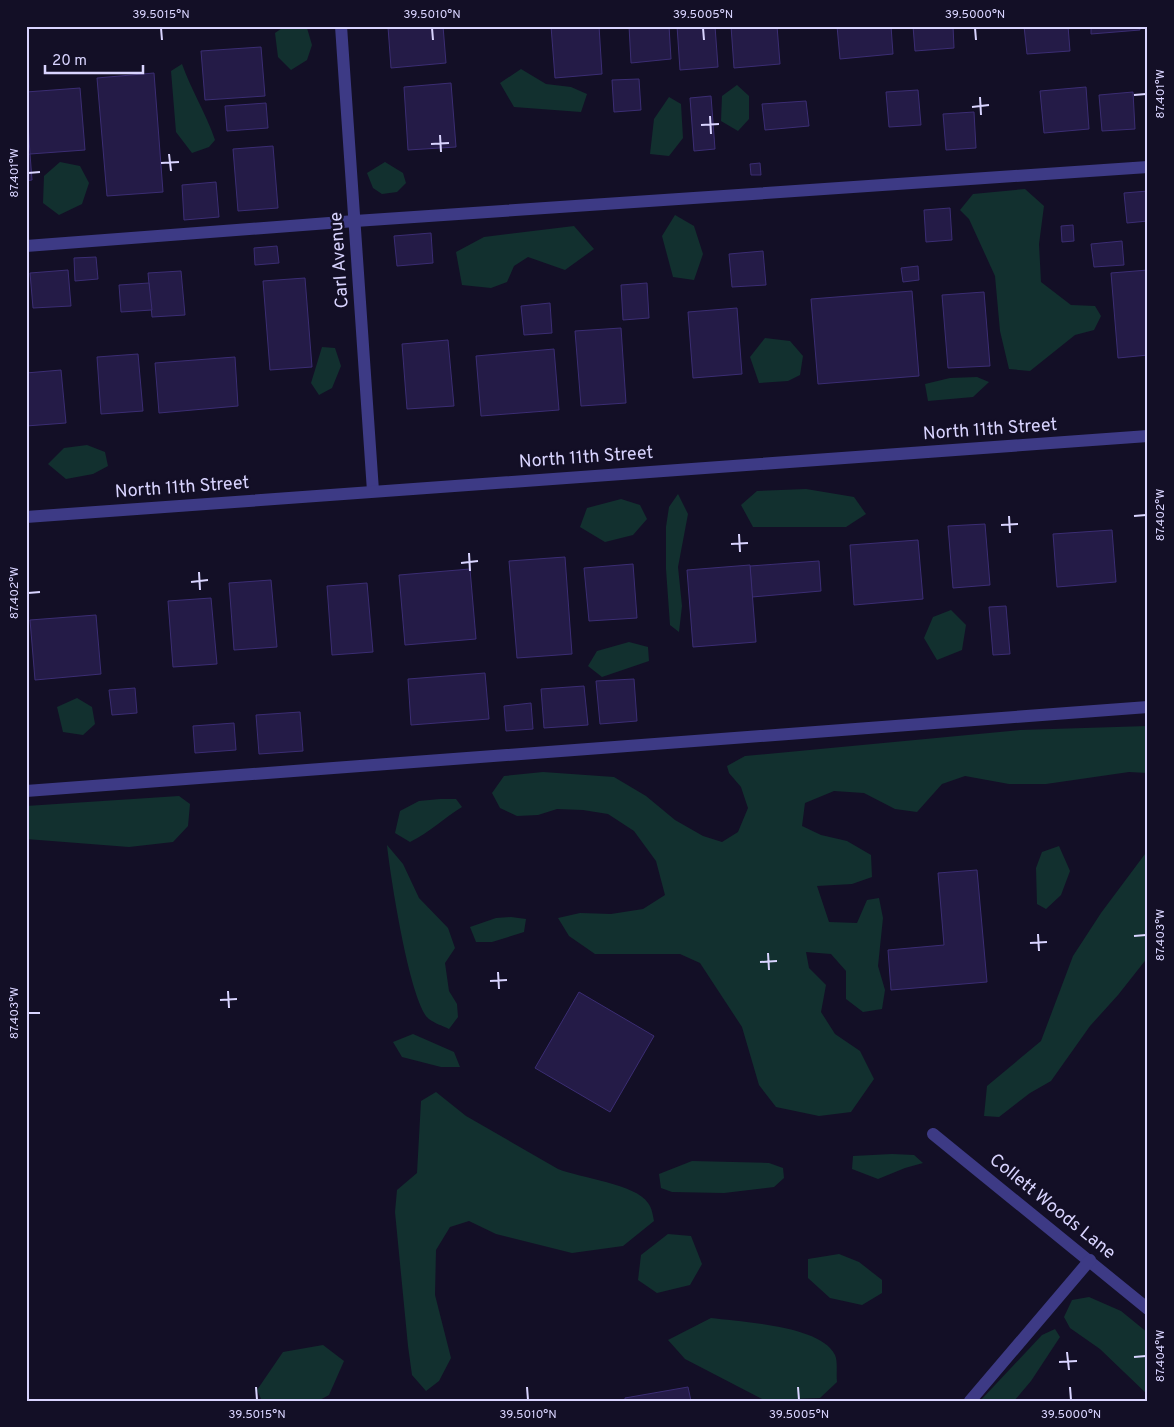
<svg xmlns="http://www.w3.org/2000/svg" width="1174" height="1427" font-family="Overpass,sans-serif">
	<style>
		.green { fill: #12302f }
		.building { fill: #241b47; stroke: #3b2d73 }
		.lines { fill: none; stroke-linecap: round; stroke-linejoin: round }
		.service { stroke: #3d3a85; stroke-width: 12 }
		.minor { stroke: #3d3a85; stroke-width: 12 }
		.ticks { fill: none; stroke: #d9d4ff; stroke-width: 2 }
		.labels { text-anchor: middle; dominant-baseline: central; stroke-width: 4.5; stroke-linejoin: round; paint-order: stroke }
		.street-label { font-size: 18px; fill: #d9d4ff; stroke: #130f26 }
		.neatline { fill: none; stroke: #d9d4ff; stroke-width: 2 }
		.ticks-label { font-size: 12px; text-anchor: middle; fill: #d9d4ff }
	</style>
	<rect width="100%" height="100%" fill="#130f26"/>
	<g class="green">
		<path d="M 285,26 L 307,28 L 312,45 L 307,60 L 291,70 L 278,57 L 275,33 Z"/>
		<path d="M 182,64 C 191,90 206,113 215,140 L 209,147 L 192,153 L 176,132 L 171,71 Z"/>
		<path d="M 521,69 L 546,84 L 571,87 L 587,94 L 581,112 L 514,107 L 500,83 Z"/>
		<path d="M 737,85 L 749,96 L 749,119 L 738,131 L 721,121 L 722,96 Z"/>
		<path d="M 669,97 L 681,104 L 683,138 L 669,156 L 650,154 L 654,119 Z"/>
		<path d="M 60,162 L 80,166 L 89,183 L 82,204 L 59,215 L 43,203 L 44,176 Z"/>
		<path d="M 385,162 L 403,173 L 406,183 L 397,192 L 382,194 L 373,188 L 367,173 Z"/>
		<path d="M 1025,189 L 1044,206 L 1039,244 L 1041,282 L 1071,305 L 1095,306 L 1101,316 L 1094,330 L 1075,335 L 1030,371 L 1009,369 L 1000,331 L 995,276 L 969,219 L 960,210 L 973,194 Z"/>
		<path d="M 675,215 L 694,226 L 703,254 L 694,280 L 673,277 L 662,236 Z"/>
		<path d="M 574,226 L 594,249 L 565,270 L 528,257 L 514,266 L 507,282 L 491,288 L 462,285 L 456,252 L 484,237 Z"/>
		<path d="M 765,338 L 790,341 L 803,356 L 800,375 L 788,381 L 759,383 L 750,357 Z"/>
		<path d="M 322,347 L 335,348 L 341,366 L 332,388 L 319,395 L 311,383 Z"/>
		<path d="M 977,377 L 989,382 L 973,397 L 928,401 L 925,384 L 950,378 Z"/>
		<path d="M 87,445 L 105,452 L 108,466 L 93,474 L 66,479 L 48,464 L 64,448 Z"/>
		<path d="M 806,489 L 854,497 L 866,514 L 846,527 L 753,527 L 741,505 L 757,491 Z"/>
		<path d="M 678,494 L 688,514 L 678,567 L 682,606 L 679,632 L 670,625 L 666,569 L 666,527 L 669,507 Z"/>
		<path d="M 621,499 L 640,505 L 647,519 L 633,535 L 605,542 L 580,527 L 587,508 Z"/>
		<path d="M 951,610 L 966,625 L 962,650 L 937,660 L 924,638 L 933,617 Z"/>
		<path d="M 629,642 L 648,647 L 649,661 L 602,677 L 588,666 L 597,651 Z"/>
		<path d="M 77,698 L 92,707 L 95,724 L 83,735 L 63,732 L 57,707 Z"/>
		<path d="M 1148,726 L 1148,773 L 1129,772 L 1046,784 L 1009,784 L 965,776 L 942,784 L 917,812 L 895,809 L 864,793 L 834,791 L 805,803 L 802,826 L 821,835 L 847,841 L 871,855 L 872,877 L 852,884 L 817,886 L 829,922 L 857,923 L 867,900 L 879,898 L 883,918 L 878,966 L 885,990 L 882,1009 L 863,1012 L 846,999 L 846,971 L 831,954 L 806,952 L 809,968 L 826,985 L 821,1012 L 835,1034 L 860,1051 L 874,1079 L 851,1112 L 819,1116 L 776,1107 L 759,1085 L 742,1027 L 700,963 L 680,954 L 595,954 L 569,936 L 558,918 L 580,913 L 611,914 L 643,909 L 665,895 L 656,861 L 634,831 L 608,814 L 583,810 L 557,809 L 538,815 L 517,816 L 500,808 L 492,793 L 504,776 L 543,772 L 614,777 L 646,796 L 675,820 L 703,836 L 722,842 L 738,832 L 748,808 L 741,787 L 729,773 L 727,766 L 745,756 L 1020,730 Z"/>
		<path d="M 179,796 L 190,804 L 188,826 L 173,842 L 129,847 L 26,839 L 26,806 Z"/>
		<path d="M 440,799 L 456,799 L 462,807 C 444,818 429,833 410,842 L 395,833 L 400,811 L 419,801 Z"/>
		<path d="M 387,845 L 403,864 L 419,898 L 448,928 L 455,948 L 445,963 L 449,991 L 457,1004 L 458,1017 L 449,1029 C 443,1026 434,1023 429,1019 C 410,1004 390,874 387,845 Z"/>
		<path d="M 1059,846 L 1070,871 L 1061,895 L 1046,909 L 1037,904 L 1036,868 L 1042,852 Z"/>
		<path d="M 1148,850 L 1148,957 L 1118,995 L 1090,1026 L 1051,1081 L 1030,1093 L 999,1117 L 984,1116 L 987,1086 L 1041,1041 L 1073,956 L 1101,913 Z"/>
		<path d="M 511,917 L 526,919 L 524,932 L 492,942 L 476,942 L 470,927 L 496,918 Z"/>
		<path d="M 413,1034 L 454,1052 L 460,1067 L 441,1067 L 402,1057 L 393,1042 Z"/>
		<path d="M 436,1092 L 466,1116 L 558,1169 C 580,1178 636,1184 648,1203 C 652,1208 653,1216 654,1221 L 623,1246 L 572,1253 L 496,1234 L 469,1221 L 450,1227 L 436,1250 L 435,1295 L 451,1358 L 439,1381 L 426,1391 L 412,1375 L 408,1346 L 395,1212 L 397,1190 L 417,1173 L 421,1101 Z"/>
		<path d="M 892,1154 L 914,1155 L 923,1163 L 905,1168 L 878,1179 L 852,1169 L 853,1156 Z"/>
		<path d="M 692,1161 L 769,1163 L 783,1168 L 784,1178 L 774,1187 L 724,1193 L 672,1192 L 661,1188 L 659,1174 Z"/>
		<path d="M 668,1234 L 691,1236 L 702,1264 L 690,1285 L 657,1293 L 638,1280 L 641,1255 Z"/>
		<path d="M 839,1254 L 859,1262 L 882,1280 L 882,1293 L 862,1305 L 830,1298 L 808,1278 L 808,1259 Z"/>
		<path d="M 1089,1297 L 1121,1311 L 1148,1333 L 1148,1395 L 1100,1349 L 1070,1328 L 1064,1317 L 1072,1300 Z"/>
		<path d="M 711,1318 C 740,1322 821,1325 835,1355 C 838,1362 836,1374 837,1382 L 820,1398 L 764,1400 L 685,1359 L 668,1340 Z"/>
		<path d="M 1055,1329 L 1060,1337 L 1031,1381 L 1014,1401 L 980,1401 L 1042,1335 Z"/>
		<path d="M 323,1345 L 344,1361 L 329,1395 L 318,1401 L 262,1401 L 257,1390 L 283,1352 Z"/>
	</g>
	<g class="building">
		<path d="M 443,26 L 446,63 L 391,68 L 388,27 Z"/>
		<path d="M 551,26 L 599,26 L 602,74 L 555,78 Z"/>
		<path d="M 629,26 L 669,26 L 671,59 L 631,63 Z"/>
		<path d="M 677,26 L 715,26 L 718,67 L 680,70 Z"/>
		<path d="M 731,26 L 777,26 L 780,64 L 734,68 Z"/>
		<path d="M 837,26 L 891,26 L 893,54 L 840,59 Z"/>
		<path d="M 913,26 L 953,26 L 954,48 L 915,51 Z"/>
		<path d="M 1024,26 L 1068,26 L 1070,51 L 1027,54 Z"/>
		<path d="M 1091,26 L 1140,26 L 1140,30 L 1091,34 Z"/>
		<path d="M 261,47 L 265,96 L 205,100 L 201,51 Z"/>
		<path d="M 154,73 L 163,192 L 107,196 L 97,78 Z"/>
		<path d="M 639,79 L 641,110 L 614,112 L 612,80 Z"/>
		<path d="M 451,83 L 456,147 L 408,150 L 404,87 Z"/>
		<path d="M 1086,87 L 1089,129 L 1044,133 L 1040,91 Z"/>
		<path d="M 80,88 L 85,150 L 30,154 L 26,92 Z"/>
		<path d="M 918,90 L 921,125 L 889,127 L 886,92 Z"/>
		<path d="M 1133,92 L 1135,129 L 1102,131 L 1099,95 Z"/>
		<path d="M 711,96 L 715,149 L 694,151 L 690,98 Z"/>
		<path d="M 806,101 L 809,126 L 765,130 L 762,104 Z"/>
		<path d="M 266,103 L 268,128 L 227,131 L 225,106 Z"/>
		<path d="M 974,112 L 976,148 L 946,150 L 943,114 Z"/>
		<path d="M 273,146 L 278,208 L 238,211 L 233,149 Z"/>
		<path d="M 30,154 L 32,180 L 26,181 L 26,155 Z"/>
		<path d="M 760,163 L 761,175 L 751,175 L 750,164 Z"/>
		<path d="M 216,182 L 219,217 L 184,220 L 182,185 Z"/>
		<path d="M 1148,191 L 1148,221 L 1127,223 L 1124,193 Z"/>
		<path d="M 950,208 L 952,240 L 926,242 L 924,210 Z"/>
		<path d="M 1073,225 L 1074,241 L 1062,242 L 1061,226 Z"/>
		<path d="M 431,233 L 433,263 L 397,266 L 394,236 Z"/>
		<path d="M 1122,241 L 1124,265 L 1094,267 L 1091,244 Z"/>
		<path d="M 277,246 L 279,263 L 255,265 L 254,248 Z"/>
		<path d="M 763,251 L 766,285 L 732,287 L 729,254 Z"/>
		<path d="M 96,257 L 98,279 L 75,281 L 74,258 Z"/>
		<path d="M 918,266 L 919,280 L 903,282 L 901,268 Z"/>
		<path d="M 68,270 L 71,306 L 33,308 L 30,273 Z"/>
		<path d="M 1148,270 L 1148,355 L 1118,358 L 1111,273 Z"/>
		<path d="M 181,271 L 185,315 L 152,317 L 148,273 Z"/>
		<path d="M 305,278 L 312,367 L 270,370 L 263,281 Z"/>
		<path d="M 149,283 L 152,310 L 121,312 L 119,285 Z"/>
		<path d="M 647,283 L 649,318 L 623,320 L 621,285 Z"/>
		<path d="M 912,291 L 919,376 L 818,384 L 811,299 Z"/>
		<path d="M 984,292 L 990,366 L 948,368 L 942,295 Z"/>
		<path d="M 550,303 L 552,333 L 524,335 L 521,306 Z"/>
		<path d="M 737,308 L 742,374 L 693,378 L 688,312 Z"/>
		<path d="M 621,328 L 626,403 L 581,406 L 575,331 Z"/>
		<path d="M 448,340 L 454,406 L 407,409 L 402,344 Z"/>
		<path d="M 554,349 L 559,410 L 481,416 L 476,356 Z"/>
		<path d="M 138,354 L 143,411 L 101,414 L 97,357 Z"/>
		<path d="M 235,357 L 238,406 L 159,413 L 155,363 Z"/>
		<path d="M 61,370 L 66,423 L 26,426 L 26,373 Z"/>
		<path d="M 985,524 L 990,585 L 953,588 L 948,526 Z"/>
		<path d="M 1112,530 L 1116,582 L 1057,587 L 1053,534 Z"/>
		<path d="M 918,540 L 923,599 L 854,605 L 850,545 Z"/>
		<path d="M 565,557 L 572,654 L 517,658 L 509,561 Z"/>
		<path d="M 819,561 L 821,591 L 752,597 L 750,566 Z"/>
		<path d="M 633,564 L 637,618 L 589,621 L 584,568 Z"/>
		<path d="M 750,565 L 756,642 L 693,647 L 687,570 Z"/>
		<path d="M 470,569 L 476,639 L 405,645 L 399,575 Z"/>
		<path d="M 271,580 L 277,647 L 234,650 L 229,583 Z"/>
		<path d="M 367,583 L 373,652 L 332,655 L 327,586 Z"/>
		<path d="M 211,598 L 217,664 L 173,667 L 168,601 Z"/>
		<path d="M 1006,606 L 1010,654 L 993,655 L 989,607 Z"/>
		<path d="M 96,615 L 101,674 L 35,680 L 30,620 Z"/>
		<path d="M 485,673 L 489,719 L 411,725 L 408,679 Z"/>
		<path d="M 634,679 L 637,721 L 600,724 L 596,681 Z"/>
		<path d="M 584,686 L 588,725 L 544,728 L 541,689 Z"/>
		<path d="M 135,688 L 137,713 L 112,715 L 109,690 Z"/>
		<path d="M 531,703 L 533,729 L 506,731 L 504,706 Z"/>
		<path d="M 300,712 L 303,751 L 259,754 L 256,715 Z"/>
		<path d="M 234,723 L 236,750 L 195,753 L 193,726 Z"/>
		<path d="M 977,870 L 987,982 L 891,990 L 888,950 L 944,945 L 938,873 Z"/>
		<path d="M 579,992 L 654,1036 L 610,1112 L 535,1068 Z"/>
		<path d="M 688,1387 L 691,1401 L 625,1401 L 625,1398 Z"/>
	</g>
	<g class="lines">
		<g class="service">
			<path d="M 26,246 L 355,221 L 1148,167"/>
			<path d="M 26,791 L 1148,707"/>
			<path d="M 933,1134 L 1148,1309"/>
			<path d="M 970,1401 L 1090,1260"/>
		</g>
		<g class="minor">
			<path d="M 341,26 L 373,491"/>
			<path d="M 26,517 L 1148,436"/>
		</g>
	</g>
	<path class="ticks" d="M 161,28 L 162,40M 432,28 L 433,40M 703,28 L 704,40M 975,28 L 976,40M 1134,95 L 1146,94M 980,97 L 981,115M 972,107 L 989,105M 710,116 L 711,134M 701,125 L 719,124M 440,135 L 441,152M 431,144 L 449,143M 169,154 L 171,171M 161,163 L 179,162M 28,173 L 40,172M 1009,516 L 1010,533M 1134,516 L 1146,515M 1001,525 L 1018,524M 739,534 L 740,552M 731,544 L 748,543M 469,553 L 470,571M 461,563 L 478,561M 199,572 L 200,590M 191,582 L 208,580M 28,593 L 40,592M 1038,934 L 1039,951M 1134,936 L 1146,935M 1030,943 L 1047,942M 768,953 L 769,970M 760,962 L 777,961M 498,972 L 499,989M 490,981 L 507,980M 228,991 L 229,1008M 220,1000 L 237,999M 28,1013 L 40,1013M 1067,1352 L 1069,1370M 1134,1357 L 1146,1356M 1059,1362 L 1077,1361M 256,1387 L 257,1400M 527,1387 L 528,1400M 798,1387 L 799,1400M 1070,1387 L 1071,1400"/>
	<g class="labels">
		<g class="street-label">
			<text transform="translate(340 260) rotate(-94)">Carl Avenue</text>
			<text transform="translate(990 430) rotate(-4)">North 11th Street</text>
			<text transform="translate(586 458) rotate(-4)">North 11th Street</text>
			<text transform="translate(182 488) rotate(-4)">North 11th Street</text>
			<text transform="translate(1052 1207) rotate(39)">Collett Woods Lane</text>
		</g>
	</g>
	<rect width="1174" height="1427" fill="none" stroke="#130f26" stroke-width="55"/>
	<path d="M45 65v8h98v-8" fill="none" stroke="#d9d4ff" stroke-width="2.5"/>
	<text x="52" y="65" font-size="15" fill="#d9d4ff" stroke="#130f26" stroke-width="4" paint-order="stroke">20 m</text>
	<rect x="28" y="28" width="1118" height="1372" class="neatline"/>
	<g class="ticks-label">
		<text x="161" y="18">39.5015°N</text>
		<text x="432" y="18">39.5010°N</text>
		<text x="703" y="18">39.5005°N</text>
		<text x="975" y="18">39.5000°N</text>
		<text transform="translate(1160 94) rotate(-90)" y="4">87.401°W</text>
		<text transform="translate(14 173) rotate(-90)" y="4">87.401°W</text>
		<text transform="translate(1160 515) rotate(-90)" y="4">87.402°W</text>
		<text transform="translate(14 593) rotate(-90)" y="4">87.402°W</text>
		<text transform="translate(1160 935) rotate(-90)" y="4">87.403°W</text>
		<text transform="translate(14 1013) rotate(-90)" y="4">87.403°W</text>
		<text transform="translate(1160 1356) rotate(-90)" y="4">87.404°W</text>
		<text x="257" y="1418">39.5015°N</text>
		<text x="528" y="1418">39.5010°N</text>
		<text x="799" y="1418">39.5005°N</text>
		<text x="1071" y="1418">39.5000°N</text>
	</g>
</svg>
